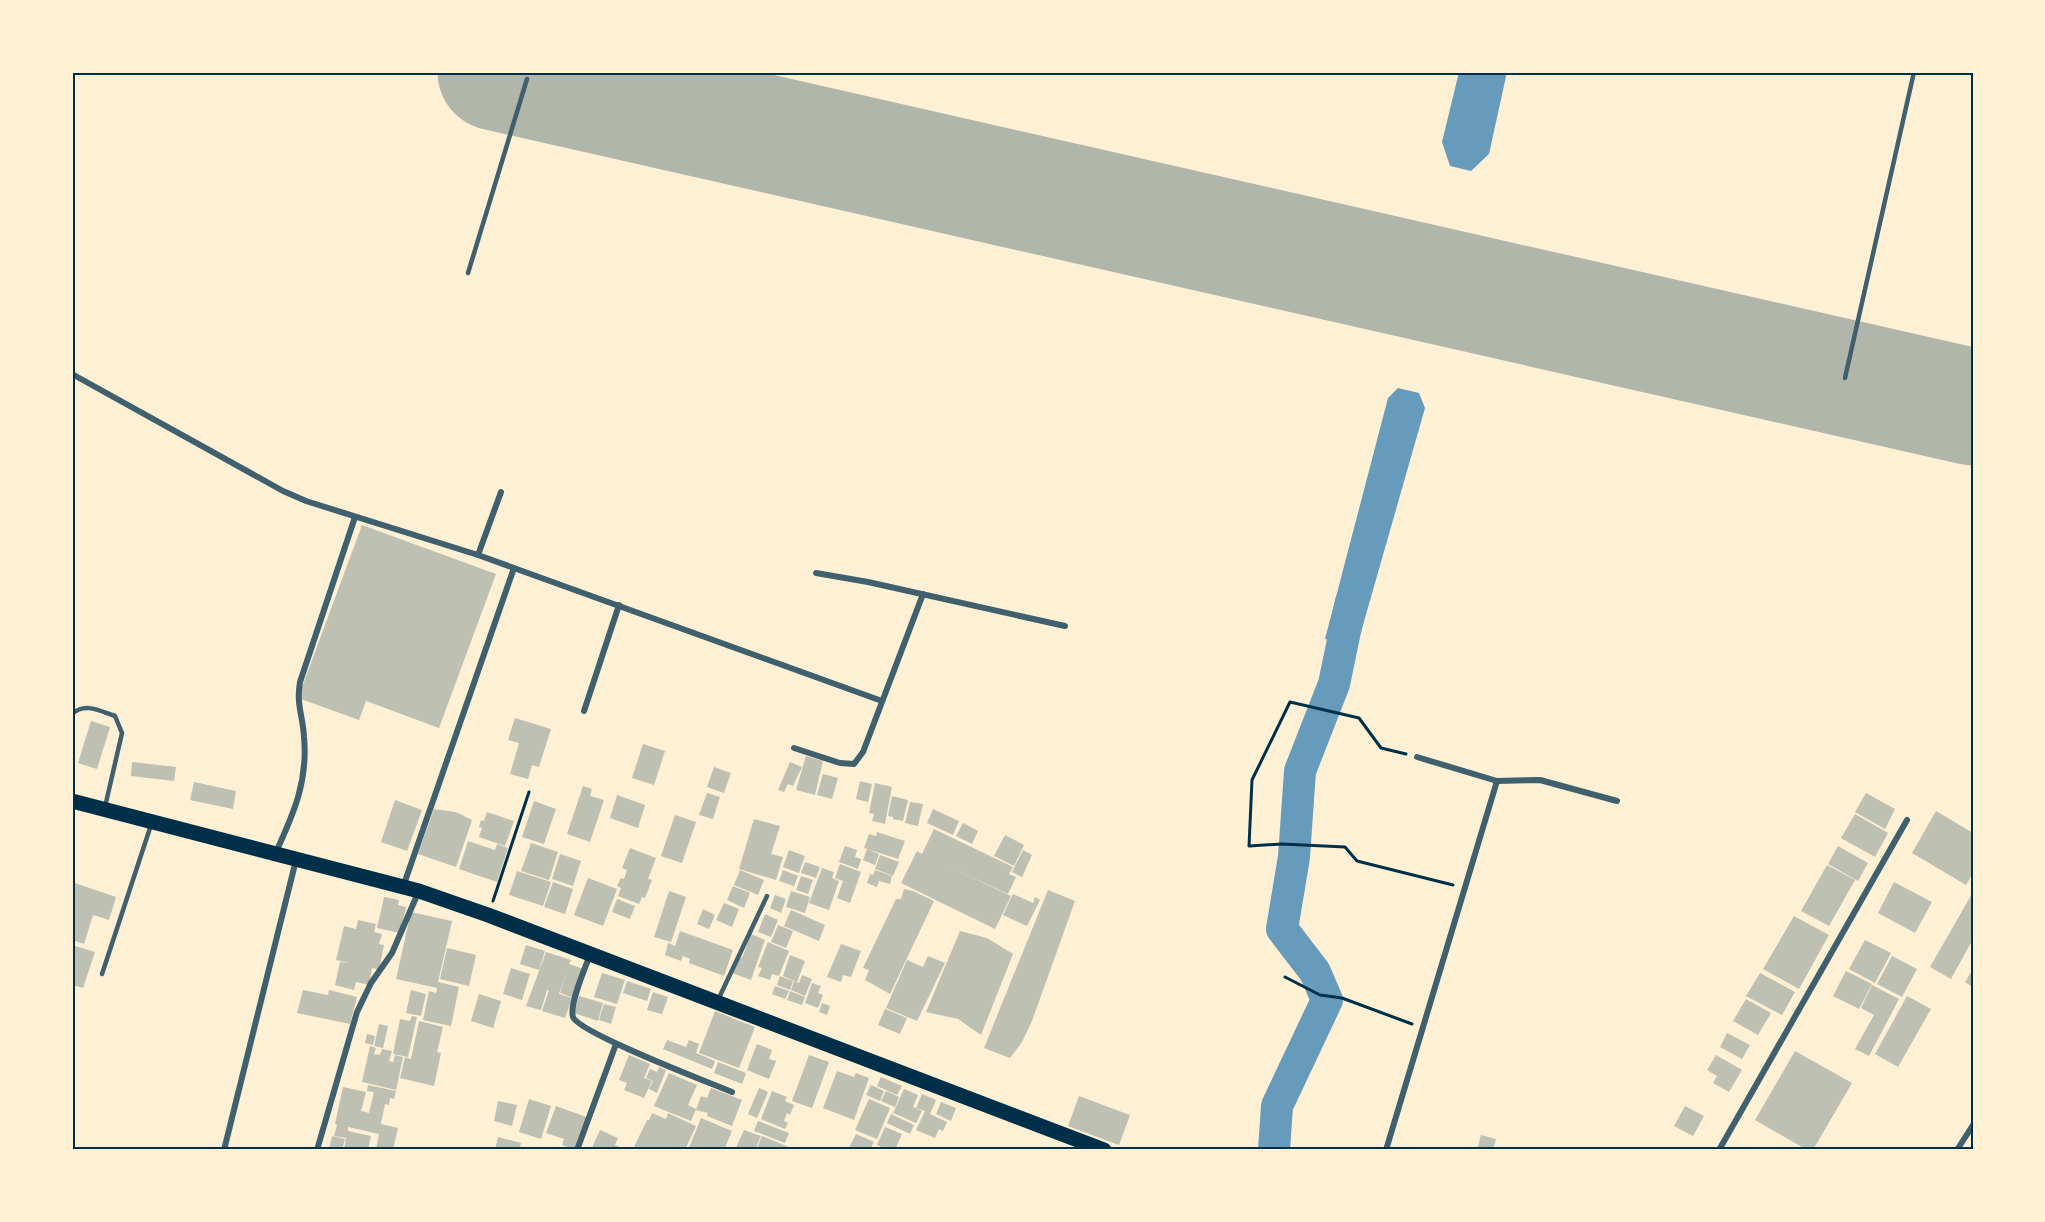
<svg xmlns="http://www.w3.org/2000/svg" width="2045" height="1222" font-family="Roboto,sans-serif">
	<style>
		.water { fill: #669bbc }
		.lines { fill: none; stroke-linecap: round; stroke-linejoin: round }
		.river { stroke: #669bbc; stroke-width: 32 }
		.runway { stroke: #b1b6ab; stroke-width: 117 }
		.building { fill: #bec0b2 }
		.path { stroke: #003049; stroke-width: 3 }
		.service { stroke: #3f606c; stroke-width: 4.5 }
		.minor { stroke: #3f606c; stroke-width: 6 }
		.primary { stroke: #003049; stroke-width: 15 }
		.neatline { fill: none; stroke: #003049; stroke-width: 2 }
	</style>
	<rect width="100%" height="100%" fill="#fdf0d5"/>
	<g class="water">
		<path d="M 1459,72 L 1507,72 L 1489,154 L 1471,171 L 1450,166 L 1442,142 Z"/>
		<path d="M 1398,388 L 1419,393 L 1425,408 L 1357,646 L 1325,639 L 1388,398 Z"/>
	</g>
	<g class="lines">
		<path class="river" d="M 1274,1150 L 1277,1106 L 1327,1000 L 1315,972 L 1282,929 L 1294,857 L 1300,771 L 1334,684 L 1351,602"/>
		<path class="runway" d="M 496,72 L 1973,407"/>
	</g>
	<g class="building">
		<path d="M 362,525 L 496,574 L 439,728 L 366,701 L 359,720 L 298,698 Z"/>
		<path d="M 515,718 L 551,729 L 539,767 L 532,765 L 528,779 L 510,774 L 519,743 L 508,740 Z"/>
		<path d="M 91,721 L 110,727 L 97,769 L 78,763 Z"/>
		<path d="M 643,744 L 665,751 L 654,785 L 632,778 Z"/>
		<path d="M 806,756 L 823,761 L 815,795 L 796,790 Z"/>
		<path d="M 132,762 L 176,767 L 174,781 L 131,776 Z"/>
		<path d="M 790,762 L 802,767 L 793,786 L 788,784 L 784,792 L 778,790 Z"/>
		<path d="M 714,767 L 731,773 L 724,793 L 707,787 Z"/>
		<path d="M 823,774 L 838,778 L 832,799 L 817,795 Z"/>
		<path d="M 860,781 L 872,784 L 868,802 L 856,799 Z"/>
		<path d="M 194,782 L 236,791 L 233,809 L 190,800 Z"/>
		<path d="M 875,783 L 892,787 L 885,824 L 872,821 L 874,814 L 869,813 Z"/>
		<path d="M 583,786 L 592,789 L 590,796 L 604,800 L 590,842 L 567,834 Z"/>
		<path d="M 707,793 L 720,797 L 713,819 L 699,815 Z"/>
		<path d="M 1866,793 L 1895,809 L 1885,829 L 1855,812 Z"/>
		<path d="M 617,795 L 645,805 L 638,828 L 610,818 Z"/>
		<path d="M 892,796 L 908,800 L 903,821 L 893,819 L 893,817 L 888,816 Z"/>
		<path d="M 395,800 L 422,810 L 407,851 L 381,842 Z"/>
		<path d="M 534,801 L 556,809 L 544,844 L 522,837 Z"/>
		<path d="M 910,802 L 923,804 L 918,826 L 905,823 Z"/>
		<path d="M 434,809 L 456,812 L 472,820 L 456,867 L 418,854 Z"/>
		<path d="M 933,809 L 959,821 L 953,835 L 927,823 Z"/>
		<path d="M 1936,811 L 1973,833 L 1973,873 L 1966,885 L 1912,853 Z"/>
		<path d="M 487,812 L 514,821 L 505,846 L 479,837 L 482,828 L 479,827 L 481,820 L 484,821 Z"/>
		<path d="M 1855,814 L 1888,833 L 1875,857 L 1841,838 Z"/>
		<path d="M 675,815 L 696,822 L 682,863 L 661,856 Z"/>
		<path d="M 754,819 L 780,826 L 771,854 L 783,857 L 776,880 L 739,869 Z"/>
		<path d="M 963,823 L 978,831 L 972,844 L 956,836 Z"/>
		<path d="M 934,829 L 1013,867 L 1009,874 L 1016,877 L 1008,894 L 948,866 L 1011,896 L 995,929 L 901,883 L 917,851 L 922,854 Z"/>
		<path d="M 877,832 L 905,841 L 898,859 L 864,848 L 869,834 L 876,836 Z"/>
		<path d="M 1005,835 L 1024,845 L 1014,866 L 994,856 Z"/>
		<path d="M 468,841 L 495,850 L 497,844 L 508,848 L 497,882 L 459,869 Z"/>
		<path d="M 531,843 L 558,852 L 549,880 L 521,871 Z"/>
		<path d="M 845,846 L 857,850 L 855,857 L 861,859 L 858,869 L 839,862 Z"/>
		<path d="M 1838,846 L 1868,863 L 1858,881 L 1828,864 Z"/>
		<path d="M 630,848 L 656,858 L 648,879 L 652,880 L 645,898 L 642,897 L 639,904 L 618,896 L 621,888 L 617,886 L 621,878 L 624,879 L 627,870 L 622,868 Z"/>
		<path d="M 867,849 L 879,854 L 875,865 L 863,860 Z"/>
		<path d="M 789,850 L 805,856 L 799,873 L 783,867 Z"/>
		<path d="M 1023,850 L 1032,855 L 1022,877 L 1012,872 Z"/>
		<path d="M 560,854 L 581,861 L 573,886 L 552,879 Z"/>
		<path d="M 880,855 L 899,862 L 893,876 L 875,869 Z"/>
		<path d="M 805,862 L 820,867 L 816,878 L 801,873 Z"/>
		<path d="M 840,864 L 861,872 L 850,903 L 837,898 L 843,881 L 835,878 Z"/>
		<path d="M 1827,865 L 1855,880 L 1829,926 L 1801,911 Z"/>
		<path d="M 822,868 L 834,872 L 832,878 L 839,881 L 829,910 L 809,903 Z"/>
		<path d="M 740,870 L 764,880 L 758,895 L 734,885 Z"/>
		<path d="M 783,870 L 798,876 L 794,886 L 779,881 Z"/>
		<path d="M 875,870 L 892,876 L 890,884 L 879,881 L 877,887 L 867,883 L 870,874 L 873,875 Z"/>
		<path d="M 517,871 L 551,882 L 543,906 L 509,895 Z"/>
		<path d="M 801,876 L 813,880 L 808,894 L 796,890 Z"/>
		<path d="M 588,878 L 617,889 L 603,926 L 574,915 Z"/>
		<path d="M 72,882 L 116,897 L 109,920 L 93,915 L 84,944 L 72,940 Z"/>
		<path d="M 553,882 L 573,889 L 565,914 L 544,907 Z"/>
		<path d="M 1894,882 L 1932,902 L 1915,933 L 1878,913 Z"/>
		<path d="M 733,886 L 750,893 L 744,908 L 727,900 Z"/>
		<path d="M 904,889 L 913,891 L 934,901 L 890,994 L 865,980 L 869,970 L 863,968 L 896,899 L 901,899 Z"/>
		<path d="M 1048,890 L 1075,901 L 1032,1021 L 1022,1042 L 1010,1058 L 984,1048 Z"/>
		<path d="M 669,891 L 686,897 L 671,942 L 654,937 Z"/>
		<path d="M 791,891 L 810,897 L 805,913 L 786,907 Z"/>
		<path d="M 1973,892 L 1973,939 L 1951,979 L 1930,967 Z"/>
		<path d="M 1013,894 L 1033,903 L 1035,897 L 1040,900 L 1027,926 L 1003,915 Z"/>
		<path d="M 775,895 L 786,899 L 781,913 L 770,908 Z"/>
		<path d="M 384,897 L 399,900 L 398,905 L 406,907 L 400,933 L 377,928 Z"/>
		<path d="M 617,899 L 635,906 L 630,919 L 612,912 Z"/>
		<path d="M 724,903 L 739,909 L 732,927 L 716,920 Z"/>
		<path d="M 703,909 L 715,915 L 709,929 L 697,924 Z"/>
		<path d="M 791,910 L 825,925 L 819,941 L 784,926 Z"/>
		<path d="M 411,912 L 452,921 L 438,982 L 459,987 L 451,1026 L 423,1020 L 429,991 L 436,993 L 437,988 L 396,979 Z"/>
		<path d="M 765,914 L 778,920 L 771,937 L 758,932 Z"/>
		<path d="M 1794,916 L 1829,935 L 1799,989 L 1763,969 Z"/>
		<path d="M 358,920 L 376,924 L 374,932 L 382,934 L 379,944 L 384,945 L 379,970 L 372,968 L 369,985 L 356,982 L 354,990 L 335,985 L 340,962 L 349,963 L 336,960 L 344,926 L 356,929 Z"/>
		<path d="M 778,925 L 793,931 L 786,948 L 771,942 Z"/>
		<path d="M 680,931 L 733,950 L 724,976 L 689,963 L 690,959 L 683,956 L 681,961 L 665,955 L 668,943 L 675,946 Z"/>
		<path d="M 960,931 L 987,938 L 1013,954 L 981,1035 L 958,1019 L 926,1012 Z"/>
		<path d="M 751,934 L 765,940 L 751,980 L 732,973 L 739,956 L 742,958 Z"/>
		<path d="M 1865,940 L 1891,953 L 1875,983 L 1849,969 Z"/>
		<path d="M 768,942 L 789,951 L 779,976 L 772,974 L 770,980 L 758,976 L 762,968 L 758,967 Z"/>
		<path d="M 841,944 L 861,951 L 851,977 L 843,975 L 841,982 L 827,977 Z"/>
		<path d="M 72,945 L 95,952 L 83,988 L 72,985 Z"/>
		<path d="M 526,945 L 545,951 L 539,970 L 520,964 Z"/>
		<path d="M 447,948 L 476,955 L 469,986 L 440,979 Z"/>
		<path d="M 546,952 L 571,960 L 569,964 L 584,969 L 574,998 L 560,993 L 567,971 L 559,994 L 572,998 L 565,1018 L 542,1011 L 549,990 L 547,990 L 541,1010 L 526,1006 Z"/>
		<path d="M 790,955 L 805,961 L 797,982 L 783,976 Z"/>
		<path d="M 928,956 L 945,963 L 917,1021 L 886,1008 L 907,960 L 923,967 Z"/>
		<path d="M 1892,956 L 1917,969 L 1902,997 L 1877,984 Z"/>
		<path d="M 511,968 L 530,974 L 522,1000 L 503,994 Z"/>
		<path d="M 1973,969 L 1973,987 L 1965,982 Z"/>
		<path d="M 1846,971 L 1872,984 L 1859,1009 L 1833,996 Z"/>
		<path d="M 602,973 L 625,980 L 617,1004 L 594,997 Z"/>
		<path d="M 1760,973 L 1795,992 L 1782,1015 L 1746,996 Z"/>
		<path d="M 802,975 L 812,979 L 805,996 L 791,990 L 794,981 L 799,983 Z"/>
		<path d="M 780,976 L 793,981 L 790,990 L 777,985 Z"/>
		<path d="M 627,981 L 651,989 L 647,1001 L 623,993 Z"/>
		<path d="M 812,983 L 821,986 L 818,993 L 823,995 L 818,1008 L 805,1003 Z"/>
		<path d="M 1872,985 L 1899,999 L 1869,1056 L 1855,1049 L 1874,1015 L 1861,1008 Z"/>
		<path d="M 775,986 L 789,991 L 785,999 L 772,994 Z"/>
		<path d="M 303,990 L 328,995 L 329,990 L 357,997 L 350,1024 L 297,1013 Z"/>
		<path d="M 411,990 L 426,994 L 421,1016 L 406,1013 Z"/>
		<path d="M 790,991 L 805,997 L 802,1005 L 787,1000 Z"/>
		<path d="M 653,992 L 668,997 L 662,1014 L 647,1010 Z"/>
		<path d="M 479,994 L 501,1001 L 493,1028 L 471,1021 Z"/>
		<path d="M 579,996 L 603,1003 L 598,1021 L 574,1013 Z"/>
		<path d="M 1907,996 L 1931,1009 L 1898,1067 L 1875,1054 Z"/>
		<path d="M 1746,999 L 1771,1013 L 1758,1035 L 1733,1021 Z"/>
		<path d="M 822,1003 L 830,1006 L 827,1015 L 819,1012 Z"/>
		<path d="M 604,1004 L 616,1007 L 611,1024 L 599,1020 Z"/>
		<path d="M 885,1009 L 907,1018 L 900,1034 L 878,1025 Z"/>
		<path d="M 715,1011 L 755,1027 L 739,1068 L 699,1053 Z"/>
		<path d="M 412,1016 L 417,1017 L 408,1057 L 393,1054 L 400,1019 L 410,1021 Z"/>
		<path d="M 419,1021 L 443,1027 L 437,1052 L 441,1053 L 434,1086 L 400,1078 L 405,1057 L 411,1059 Z"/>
		<path d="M 379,1024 L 388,1026 L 383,1048 L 374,1046 Z"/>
		<path d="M 1727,1033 L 1750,1045 L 1742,1059 L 1720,1047 Z"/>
		<path d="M 367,1034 L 375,1036 L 373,1045 L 365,1043 Z"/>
		<path d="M 667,1040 L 686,1047 L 689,1040 L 699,1044 L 696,1053 L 715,1061 L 712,1069 L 663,1049 Z"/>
		<path d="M 757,1044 L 772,1050 L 769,1059 L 776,1061 L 769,1079 L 747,1070 Z"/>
		<path d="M 370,1046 L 376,1048 L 374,1054 L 380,1055 L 382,1049 L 392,1051 L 389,1061 L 393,1062 L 395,1055 L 403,1057 L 396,1090 L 362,1082 Z"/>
		<path d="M 1795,1051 L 1852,1083 L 1813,1150 L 1807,1150 L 1755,1120 Z"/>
		<path d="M 629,1055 L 650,1064 L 644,1078 L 652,1081 L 644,1098 L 624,1090 L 627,1083 L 619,1080 Z"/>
		<path d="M 809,1055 L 829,1062 L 812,1108 L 792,1101 Z"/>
		<path d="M 1716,1055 L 1742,1070 L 1729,1092 L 1713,1083 L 1717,1076 L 1707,1070 Z"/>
		<path d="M 718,1062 L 746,1073 L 742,1084 L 714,1073 Z"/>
		<path d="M 659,1067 L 666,1070 L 657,1093 L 649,1089 L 653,1081 L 646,1078 L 650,1069 L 657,1072 Z"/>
		<path d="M 837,1071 L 854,1077 L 856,1073 L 869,1078 L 854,1120 L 823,1108 Z"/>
		<path d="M 669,1073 L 697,1085 L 688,1105 L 696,1109 L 691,1121 L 654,1106 Z"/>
		<path d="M 881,1077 L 902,1086 L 897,1095 L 877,1086 Z"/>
		<path d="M 368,1085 L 396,1091 L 394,1099 L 390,1098 L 389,1105 L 385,1104 L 381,1124 L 398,1128 L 393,1150 L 376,1149 L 379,1134 L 348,1127 L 348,1131 L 371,1136 L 368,1150 L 344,1150 L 346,1138 L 334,1136 L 337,1125 L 335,1124 L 343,1087 L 366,1092 L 361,1111 L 369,1113 L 374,1092 L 367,1091 Z"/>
		<path d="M 871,1085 L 884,1091 L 880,1101 L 866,1095 Z"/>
		<path d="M 711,1088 L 742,1100 L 732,1126 L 707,1116 L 708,1113 L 696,1110 L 701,1096 L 707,1098 Z"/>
		<path d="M 759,1088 L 768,1092 L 757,1118 L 748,1114 Z"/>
		<path d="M 904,1089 L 918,1095 L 913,1107 L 922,1111 L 916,1123 L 893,1113 Z"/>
		<path d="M 772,1091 L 787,1097 L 785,1101 L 794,1105 L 790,1115 L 787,1113 L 784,1121 L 788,1123 L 785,1129 L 761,1119 Z"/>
		<path d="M 886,1091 L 899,1097 L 895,1107 L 881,1101 Z"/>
		<path d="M 922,1094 L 936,1100 L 930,1114 L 947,1122 L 943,1131 L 939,1129 L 935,1138 L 916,1130 L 925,1111 L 916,1108 Z"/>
		<path d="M 1079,1096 L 1130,1115 L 1119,1145 L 1068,1126 Z"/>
		<path d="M 529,1099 L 551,1106 L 541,1139 L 519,1132 Z"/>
		<path d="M 869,1099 L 890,1108 L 877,1139 L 855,1130 Z"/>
		<path d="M 498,1101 L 517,1105 L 512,1126 L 494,1121 Z"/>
		<path d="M 941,1102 L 956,1108 L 951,1121 L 936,1114 Z"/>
		<path d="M 556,1106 L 589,1118 L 577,1150 L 562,1145 L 564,1139 L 546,1133 Z"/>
		<path d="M 1685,1106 L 1704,1116 L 1693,1136 L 1674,1126 Z"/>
		<path d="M 652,1113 L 666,1119 L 668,1113 L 696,1126 L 685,1150 L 641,1150 L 634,1147 L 647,1120 L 649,1120 Z"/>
		<path d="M 891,1114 L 914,1125 L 910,1134 L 887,1123 Z"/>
		<path d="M 701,1118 L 732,1131 L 724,1150 L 688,1150 Z"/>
		<path d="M 758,1121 L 789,1133 L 785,1143 L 754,1131 Z"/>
		<path d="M 885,1127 L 902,1134 L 895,1150 L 888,1150 L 877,1145 Z"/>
		<path d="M 600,1130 L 618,1138 L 615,1145 L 626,1150 L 591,1150 Z"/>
		<path d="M 744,1130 L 761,1136 L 755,1150 L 735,1150 Z"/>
		<path d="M 856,1134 L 874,1142 L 870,1150 L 848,1150 Z"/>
		<path d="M 1481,1135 L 1496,1139 L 1493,1150 L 1477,1150 Z"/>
		<path d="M 332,1136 L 345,1139 L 342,1150 L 329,1150 Z"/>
		<path d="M 762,1136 L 789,1147 L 788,1150 L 756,1150 Z"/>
		<path d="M 498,1137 L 521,1143 L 519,1150 L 495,1150 Z"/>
	</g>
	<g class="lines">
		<g class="path">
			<path d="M 1406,754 L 1381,748 L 1359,718 L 1290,702 L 1252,780 L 1249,846 L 1282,844 L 1345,847 L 1357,861 L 1453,885"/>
			<path d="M 493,901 L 529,792"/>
			<path d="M 1285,977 L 1320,995 L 1342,998 L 1412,1024"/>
		</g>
		<g class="service">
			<path d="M 468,273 L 527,79"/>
			<path d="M 1845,378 L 1914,72"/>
			<path d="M 72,714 C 85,702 100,711 115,716 L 122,733 L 105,807"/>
			<path d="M 102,974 L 151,825"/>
			<path d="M 718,1000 L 767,896"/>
		</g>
		<g class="minor">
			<path d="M 72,374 L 283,491 L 306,501 L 478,555 L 882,701"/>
			<path d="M 478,555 L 501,492"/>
			<path d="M 816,573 L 868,582 L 1065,626"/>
			<path d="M 584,711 L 619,605"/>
			<path d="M 794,748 L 840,763 L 854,764 L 863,752 L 923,594"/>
			<path d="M 1417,757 L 1497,781 L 1540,780 L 1617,801"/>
			<path d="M 276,852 C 294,813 308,781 304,737 C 303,716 296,705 300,682 L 355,517"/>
			<path d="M 403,887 L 514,568"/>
			<path d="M 590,955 C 585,968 569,1005 573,1017 C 579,1033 708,1082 732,1092"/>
			<path d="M 224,1150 L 296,860"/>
			<path d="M 317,1150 L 357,1012 L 371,983 L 392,953 L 418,893"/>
			<path d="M 577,1150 L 616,1044"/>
			<path d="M 1386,1150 L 1497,781"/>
			<path d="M 1719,1150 L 1907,820"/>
			<path d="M 1957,1150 L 1973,1125"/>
		</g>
		<path class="primary" d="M 72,801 L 419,891 L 488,915 L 1104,1150"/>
	</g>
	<rect width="2045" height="1222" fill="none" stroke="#fdf0d5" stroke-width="147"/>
	<rect x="74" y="74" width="1898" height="1074" class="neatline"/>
</svg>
